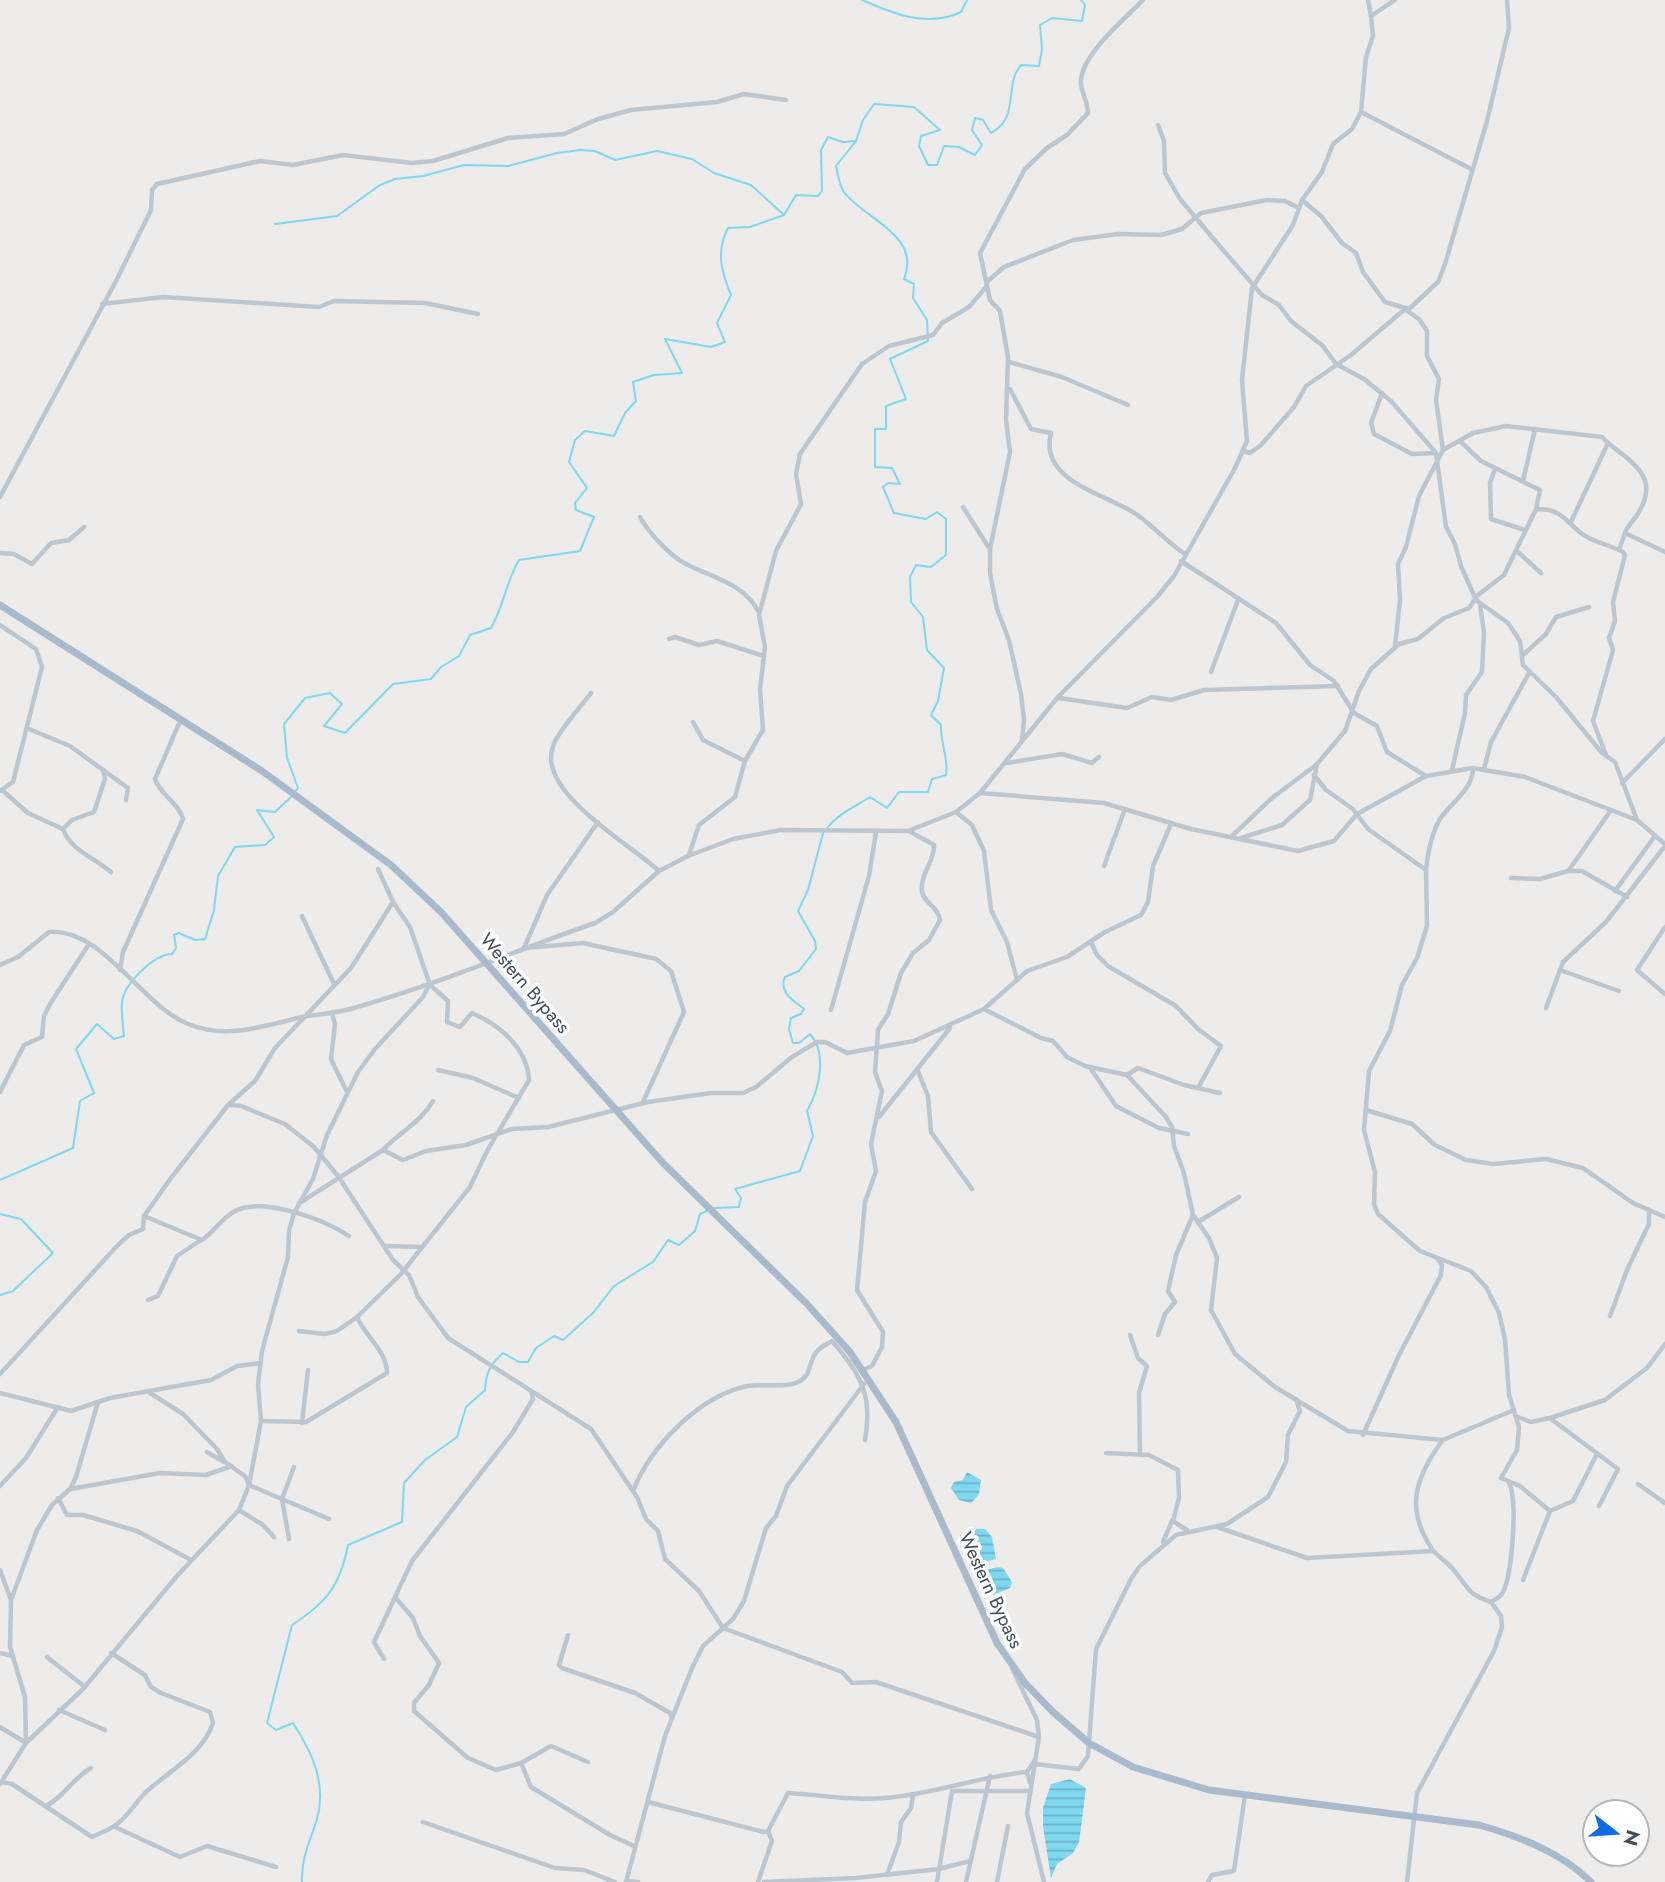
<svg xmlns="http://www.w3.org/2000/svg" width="1665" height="1882" font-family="Jost,sans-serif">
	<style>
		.water { fill: url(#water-rules) }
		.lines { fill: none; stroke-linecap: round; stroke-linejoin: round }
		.stream { stroke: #7fd8f0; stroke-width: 2 }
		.minor { stroke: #bbc6cf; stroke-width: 4.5 }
		.primary { stroke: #a8bacc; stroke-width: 7 }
		.labels { text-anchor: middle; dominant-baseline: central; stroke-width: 7; stroke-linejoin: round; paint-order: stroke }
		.street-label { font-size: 19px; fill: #434e59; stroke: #fff }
	</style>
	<defs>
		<pattern id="water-rules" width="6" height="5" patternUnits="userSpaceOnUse" patternTransform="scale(1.75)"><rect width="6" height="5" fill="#7fd8f0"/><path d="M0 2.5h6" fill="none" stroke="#6ab1c5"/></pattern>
	</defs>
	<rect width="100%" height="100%" fill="#eeebeb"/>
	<g class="water">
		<path d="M 967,1472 L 981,1480 L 979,1494 L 971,1503 L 959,1500 L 951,1488 L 954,1482 L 963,1480 Z"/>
		<path d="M 976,1529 L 985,1529 L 992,1537 L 996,1559 L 983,1562 L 972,1537 Z"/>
		<path d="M 998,1567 L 1003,1568 L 1012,1582 L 1010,1588 L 993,1595 L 985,1570 Z"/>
		<path d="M 1070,1779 L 1086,1788 L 1079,1842 L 1073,1853 L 1057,1864 L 1051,1878 L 1043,1826 L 1043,1808 L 1051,1784 Z"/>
	</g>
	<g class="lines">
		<g class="stream">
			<path d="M 862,0 C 894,14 928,28 961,12 L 967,0"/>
			<path d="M 275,224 L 337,216 L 380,185 L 395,179 L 423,176 L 464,165 L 508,166 L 557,153 L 580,150 L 595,151 L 615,160 L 657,151 L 692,159 L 714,173 L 751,185 L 784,215"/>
			<path d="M 294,793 L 298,788 L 287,758 L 284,724 L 305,698 L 330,693 L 342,704 L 324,726 L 345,733 L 393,684 L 431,679 L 441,667 L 459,656 L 470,635 L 491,628 C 504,605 506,582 519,560 L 580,551 L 594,517 L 576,510 L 575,503 L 587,488 L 569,462 L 575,440 L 585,431 L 614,436 L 625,413 L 636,401 L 633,382 L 654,375 L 682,373 L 665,339 L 711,347 L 725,342 L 717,323 L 731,295 C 721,271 716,251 728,228 L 750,227 L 784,215 L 796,195 L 818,196 L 822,191 L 821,150 L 828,137 L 843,142 L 856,141 L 863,120 L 874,104 L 914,107 L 940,130 L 921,136 L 919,146 L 928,165 L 937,165 L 944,146 L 959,147 L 975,155 L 982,145 L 972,130 L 975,118 L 983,120 L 991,133 C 1021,117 1003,86 1021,65 L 1039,66 L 1042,49 L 1040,25 L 1052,18 L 1082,21 L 1085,5 L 1081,0"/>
			<path d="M 827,828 C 839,813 853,808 870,797 L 887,808 L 899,792 L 928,792 L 932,779 L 946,775 C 949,757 940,743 941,725 L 931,715 L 938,701 L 944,668 L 927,650 L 923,617 L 911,602 L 910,577 L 916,565 L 931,567 L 946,555 L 946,519 L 937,512 L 926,519 L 894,513 L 883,487 L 888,483 L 900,484 L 892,468 L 875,467 L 875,429 L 886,429 L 886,406 L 906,399 L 890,359 L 928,341 L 927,320 L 913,298 L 914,284 L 904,279 C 922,235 864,219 844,192 C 839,185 838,174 836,166 L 856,141"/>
			<path d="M 0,1180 L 73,1148 L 80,1101 L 94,1093 L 76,1049 L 97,1024 L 114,1039 L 124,1036 C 123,1025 121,1013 122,1002 C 124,984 154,954 172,954 L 176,948 L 174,935 L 179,933 L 195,940 L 205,939 L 214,910 L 218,876 L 235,847 L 265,845 L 274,837 L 257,810 L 275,812 L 291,797"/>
			<path d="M 714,1208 L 739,1207 L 741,1198 L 735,1189 L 800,1171 L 813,1136 L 807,1111 C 819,1090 828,1054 810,1034 L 799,1043 L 793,1043 L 789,1029 L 791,1018 L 801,1014 L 804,1009 C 794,1001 778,992 785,977 L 799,971 L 816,949 L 815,941 L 798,911 L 808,890 L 823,833"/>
			<path d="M 0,1214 L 21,1219 L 53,1253 L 13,1291 L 0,1295"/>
			<path d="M 302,1882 C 301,1858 310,1842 317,1819 C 327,1784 312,1752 293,1723 L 276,1730 L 267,1723 L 292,1625 C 327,1602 340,1586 348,1545 L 402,1522 L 404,1483 L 425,1460 L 457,1437 L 466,1407 L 485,1390 C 486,1372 490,1365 503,1353 L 519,1362 L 528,1362 L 536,1348 L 554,1336 L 563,1340 L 593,1313 L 614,1286 L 653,1262 L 668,1240 L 679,1245 L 695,1231 L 700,1214 L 709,1210"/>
		</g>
		<g class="minor">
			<path d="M 1368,0 L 1371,16"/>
			<path d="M 1361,112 L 1473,170"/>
			<path d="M 1158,125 L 1164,141 L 1165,173 L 1180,199 L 1217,243 L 1262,295 L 1279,305 L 1291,321 L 1323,346 L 1336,364 L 1364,379 L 1391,401 L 1436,453 L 1446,527 L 1455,544 L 1461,566 L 1476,600 L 1508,623 L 1520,641 L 1523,665 L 1556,697 L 1602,753 L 1615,762 L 1637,820"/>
			<path d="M 1302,200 L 1321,216 L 1342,243 L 1356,253 L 1363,272 L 1385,302 L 1409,309 L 1438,282 L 1445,264 L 1487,121 L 1509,28 L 1507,0"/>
			<path d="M 988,281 L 1004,267 L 1073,240 L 1118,234 L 1161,235 L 1182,229 L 1201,213 L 1267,200 L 1285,201 L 1299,208"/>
			<path d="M 102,304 L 163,297 L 319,307 L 334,301 L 425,303 L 478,314"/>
			<path d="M 1009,362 L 1062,377 L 1128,405"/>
			<path d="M 1010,389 L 1031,429 L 1051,433 C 1038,483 1111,495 1139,516 C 1155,528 1168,543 1185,554"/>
			<path d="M 1382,393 L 1371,423 L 1374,434 L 1412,454 L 1436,453"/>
			<path d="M 1460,441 L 1481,461 L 1540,490 L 1536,509"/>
			<path d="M 1443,450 L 1473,433 L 1506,426 L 1602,437 L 1608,443"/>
			<path d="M 1243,451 L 1250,453 L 1261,445 L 1294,407 L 1306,386 L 1351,355 L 1405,309"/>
			<path d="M 1495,469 L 1490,483 L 1491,519 L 1525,530"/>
			<path d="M 1523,481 L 1535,429"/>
			<path d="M 0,497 L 116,281 L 151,210 L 152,190 L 157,184 L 260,161 L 293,165 L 343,155 L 412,163 L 433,161 L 508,138 L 564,134 L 598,119 L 631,110 L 717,102 L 744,94 L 786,100"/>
			<path d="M 963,507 L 989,548"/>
			<path d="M 640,517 C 649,533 669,555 686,564 C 711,577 745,584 758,611"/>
			<path d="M 1571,522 L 1608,443 C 1631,462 1659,476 1640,510 C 1636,519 1628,524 1625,533 L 1665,552"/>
			<path d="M 1619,550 L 1625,533"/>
			<path d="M 1518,552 L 1541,573"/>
			<path d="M 0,553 L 14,554 L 32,564 L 51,543 L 69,540 L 84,527"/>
			<path d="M 1181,561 L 1276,623 L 1310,665 L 1334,681 L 1354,713 L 1377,726 L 1387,752 L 1426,776"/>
			<path d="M 0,625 L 36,649 L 42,667 L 13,782 L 0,791"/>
			<path d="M 669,639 L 675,637 L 699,645 L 717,641 L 764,656"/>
			<path d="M 1395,646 L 1400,600 L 1398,564 L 1406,547 L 1419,496 L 1443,450 L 1436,400 L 1439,379 L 1427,356 L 1427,331 L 1419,319 L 1406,310"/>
			<path d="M 1524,654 L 1546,634 L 1556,617 L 1589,607"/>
			<path d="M 1211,672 L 1238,600"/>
			<path d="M 591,693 C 580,708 558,731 553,746 C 536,792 630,844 659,871"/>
			<path d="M 1059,698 L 1127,708 L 1152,697 L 1171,700 L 1204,690 L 1338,686"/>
			<path d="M 693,722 L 703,740 L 745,761"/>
			<path d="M 29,729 L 70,746 L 128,788 L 126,800"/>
			<path d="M 1022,740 L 1024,720 L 1021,694 L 1009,640 L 997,609 L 990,573 L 990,549 L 1010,452 L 1006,420 L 1008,357 L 1000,311 L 990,300 L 980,253 L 1025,169 L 1047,148 L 1067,135 L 1088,113 C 1088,101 1080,91 1081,80 C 1083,53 1125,19 1143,0"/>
			<path d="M 1007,763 L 1062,754 L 1092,763 L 1099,757"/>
			<path d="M 1484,769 L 1491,742 L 1529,673"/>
			<path d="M 103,770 L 105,779 L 94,812 L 72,820 L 63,829 C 71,851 94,857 111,872"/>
			<path d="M 1452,770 L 1465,713 L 1466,695 L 1482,672 L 1484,632 L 1480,605"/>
			<path d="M 1314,775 L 1326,790 L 1353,809 L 1368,829 L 1426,870 L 1427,926 L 1417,958 L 1402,985 L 1390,1031 L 1369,1071 L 1364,1130 L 1375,1172 L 1374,1204 L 1378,1214 L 1420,1251 L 1471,1271 L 1486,1287 L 1499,1313 L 1505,1339 L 1509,1395 L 1519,1427 L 1517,1450 L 1501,1478 L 1520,1486 L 1550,1511 L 1523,1580"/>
			<path d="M 1622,783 L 1665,739"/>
			<path d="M 2,790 L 28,813 L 63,829"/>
			<path d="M 980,793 L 1104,803 L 1191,829 L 1298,851 L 1334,841 L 1357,814 L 1426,776 L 1473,768 L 1525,777 L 1637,820 L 1665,844"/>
			<path d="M 956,812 L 972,825 L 984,851 L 991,910 L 1007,942 L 1017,980"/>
			<path d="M 598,822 L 547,895 L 524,948 L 583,943 L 656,959 L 671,971 L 684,1012 L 643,1102"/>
			<path d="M 1232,836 L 1272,798 L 1316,765"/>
			<path d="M 1241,838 L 1282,825 L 1310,800 L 1317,764 L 1345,731 L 1359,691 L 1371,669 L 1399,644 L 1418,639 L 1444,618 L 1469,608 L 1478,595 L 1504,575 L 1536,509 C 1566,509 1565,524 1587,537 C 1598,543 1612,546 1623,552 L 1625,555 L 1613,602 L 1615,621 L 1609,638 L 1613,650 L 1593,721 L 1606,755"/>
			<path d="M 689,855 L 699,825 L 735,797 L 745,761 L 763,730 L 760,689 L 765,647 L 759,615 L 776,551 L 801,504 L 796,474 L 800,454 L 862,364 L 889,346 L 933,335 L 942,323 L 969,307 L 986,287"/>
			<path d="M 1104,866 L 1125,809"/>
			<path d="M 378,869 L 393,902"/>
			<path d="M 1426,869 C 1428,852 1431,834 1440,819 C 1451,802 1473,790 1473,768"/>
			<path d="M 1569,870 L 1611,810"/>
			<path d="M 1511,878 L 1540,879 L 1568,871 L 1582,871 L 1627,897"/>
			<path d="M 1615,891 L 1655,836"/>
			<path d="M 302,916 L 334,984"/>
			<path d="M 1665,927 L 1637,970 L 1665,994"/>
			<path d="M 1091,942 L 1097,955 L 1108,966 L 1176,1006 L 1198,1029 L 1221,1046 L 1198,1088"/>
			<path d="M 0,965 L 18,957 L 49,932 C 103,928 141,1005 188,1024 C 227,1040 263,1026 302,1017 C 319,1014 337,1013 354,1008 C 436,985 514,951 595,923 L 613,912 L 659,871 L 688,856 L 733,839 L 781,830 L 908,831 L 956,812 L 980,793 L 1058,697 L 1157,597 L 1174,576 L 1235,468 L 1247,441 L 1242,380 L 1252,288 L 1293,225 L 1302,200 L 1322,172 L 1333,144 L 1352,129 L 1361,112 L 1366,57 L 1373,36 L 1371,16 L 1395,0"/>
			<path d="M 120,970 L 123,952 L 183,819 C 179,803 160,795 155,779 L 181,719"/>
			<path d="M 1560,970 L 1619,991"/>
			<path d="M 1546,1008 L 1563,962 L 1606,922 L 1665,846"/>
			<path d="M 984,1009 L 1041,1038 L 1053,1041 L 1067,1057 L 1085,1066 L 1127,1075 L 1166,1117 L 1172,1127 L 1174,1146 L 1184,1173 L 1193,1215 L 1209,1238 L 1217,1258 L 1211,1310 L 1235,1354 L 1275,1387 L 1348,1431 L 1443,1440 L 1514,1410"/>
			<path d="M 831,1010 L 869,876 L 876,832"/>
			<path d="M 332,1013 L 335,1024 L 331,1059 L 347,1092"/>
			<path d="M 1091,1069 L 1116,1106 L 1159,1128 L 1188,1134"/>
			<path d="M 438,1070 L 473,1078 L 519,1098"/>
			<path d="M 918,1071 L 928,1096 L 931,1132 L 972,1189"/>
			<path d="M 1127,1075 L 1138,1068 L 1184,1085 L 1220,1093"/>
			<path d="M 0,1092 L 24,1045 L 42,1037 L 44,1016 L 50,1004 L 89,944"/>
			<path d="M 230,1105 L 241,1106 L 285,1124 L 314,1147 L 338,1176 L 393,1260 L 409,1275 L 418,1297 L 448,1338 L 591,1429 L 637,1497 L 646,1519 L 658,1531 L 665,1559 L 699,1591 L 723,1628 L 842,1672 L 852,1683 L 876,1682 L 1039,1737"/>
			<path d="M 1366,1110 L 1412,1124 L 1435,1145 L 1466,1160 L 1493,1164 L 1546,1159 L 1583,1168 L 1633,1203 L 1665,1217"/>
			<path d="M 879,1117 L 950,1028"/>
			<path d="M 383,1150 C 400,1132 421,1122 433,1101"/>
			<path d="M 301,1202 L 383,1150 L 403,1160 L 426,1151 L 466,1145 L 512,1129 L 548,1127 L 648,1102 L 711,1093 L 743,1093 L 756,1087 L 792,1057 L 817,1042 L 825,1042 L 847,1053 L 914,1041 L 984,1009 L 1027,971 L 1067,957 L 1105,932 L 1141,915 L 1148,902 L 1153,866 L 1171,824"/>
			<path d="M 144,1216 L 202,1240 C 214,1232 222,1218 235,1211 C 263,1196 325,1220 349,1236"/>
			<path d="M 1198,1222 L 1239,1197"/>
			<path d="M 385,1246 L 422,1247"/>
			<path d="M 148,1300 L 158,1296 L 177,1256 L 201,1240"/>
			<path d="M 1610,1316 L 1627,1270 L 1649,1224 L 1649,1210"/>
			<path d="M 1130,1335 L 1138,1358 L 1147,1366 L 1139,1393 L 1140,1454"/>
			<path d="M 1158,1335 L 1165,1314 L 1175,1302 L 1168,1291 L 1176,1255 L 1193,1215"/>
			<path d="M 863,1370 L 872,1366 L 882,1347 L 883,1332 L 857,1290 L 865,1202 L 876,1171 L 871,1144 L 882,1091 L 875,1072 L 878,1030 L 888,1014 L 901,973 L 913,953 L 929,940 L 940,920 C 938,906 923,903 922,891 C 920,874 935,861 934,845 L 909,831"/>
			<path d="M 0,1374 L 117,1246 L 129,1235 L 143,1229 L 144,1216 L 171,1178 L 228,1105 L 255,1081 L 275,1048 L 351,968 L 393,902 L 410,927 L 430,985 L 448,1001 L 447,1022 L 460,1027 L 472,1013 C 500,1025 527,1048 529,1080 L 487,1151 L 470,1187 L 400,1275 L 357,1317 L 337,1331 L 325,1334 L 299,1331"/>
			<path d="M 0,1393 L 71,1411 L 110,1398 L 211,1380 L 237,1366 L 261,1363"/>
			<path d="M 150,1393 L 183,1414 L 217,1449 L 225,1462 L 245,1476 L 249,1485 L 329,1519"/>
			<path d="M 1518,1417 L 1531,1422 L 1550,1418 L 1605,1400 L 1647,1368 L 1665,1344"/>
			<path d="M 1551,1419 L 1618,1469 L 1599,1506"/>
			<path d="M 261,1421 L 306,1422 L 387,1373 C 387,1351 365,1336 357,1317"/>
			<path d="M 302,1423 L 308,1370"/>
			<path d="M 1363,1435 L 1399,1355 L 1441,1275 L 1442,1265 L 1437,1258"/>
			<path d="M 1442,1441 C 1415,1478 1405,1509 1432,1549 C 1438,1557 1446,1561 1452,1568 C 1468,1586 1466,1594 1491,1602"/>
			<path d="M 207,1452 L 224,1462"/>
			<path d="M 1106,1453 L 1149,1455 L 1178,1470 L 1179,1498 L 1173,1521 L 1187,1530"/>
			<path d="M 1638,1484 L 1665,1503"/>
			<path d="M 0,1486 L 26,1458 L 58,1407"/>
			<path d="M 70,1489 L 160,1473 L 206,1475 L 232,1466"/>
			<path d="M 633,1491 C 651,1446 698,1397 747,1386 C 763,1383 786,1389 800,1381 C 811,1375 809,1363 815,1354 C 818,1348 826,1345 832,1341 C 861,1374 873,1395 865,1440"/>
			<path d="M 58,1498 L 67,1515 L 83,1515 L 137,1531 L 191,1560"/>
			<path d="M 239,1510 L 263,1525 L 274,1537"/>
			<path d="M 1550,1511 L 1573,1501 L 1597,1454"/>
			<path d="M 1217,1527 L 1307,1558 L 1433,1551"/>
			<path d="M 289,1539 L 282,1499 L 294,1467"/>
			<path d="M 1163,1542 L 1172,1521"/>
			<path d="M 0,1570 L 11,1600 L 10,1647 L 25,1697 L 26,1743"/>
			<path d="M 395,1597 L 413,1618 L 420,1636 L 439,1663 L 429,1685 L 414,1703 L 414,1711 L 468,1758 L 496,1770 L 521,1763 L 531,1787 L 610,1835 L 634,1846"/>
			<path d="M 11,1600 L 37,1530 L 52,1505 L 70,1489 L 76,1477 L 98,1402"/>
			<path d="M 568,1635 L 559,1665 L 562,1668 L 635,1693 L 670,1713 L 672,1718"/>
			<path d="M 0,1653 L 13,1656"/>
			<path d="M 47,1657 L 85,1687"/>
			<path d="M 384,1659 L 374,1642 L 412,1561 L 513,1432 L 533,1399 L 531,1391"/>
			<path d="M 1012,1668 L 1037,1720 L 1039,1737 L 1027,1813 L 1044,1882"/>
			<path d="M 59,1710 L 105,1730"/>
			<path d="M 0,1727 L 26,1743"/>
			<path d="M 521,1763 L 551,1746 L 588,1762"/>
			<path d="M 1035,1764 L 1079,1769 L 1088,1756 L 1096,1649 L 1131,1579 L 1140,1566 L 1176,1535 L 1227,1524 L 1268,1497 L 1286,1462 L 1288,1435 L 1300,1411 L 1296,1399"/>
			<path d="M 2,1782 L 12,1784 L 92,1837 C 100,1833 110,1830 117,1824 C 128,1816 136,1802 146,1792 C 170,1770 202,1755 213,1723 L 210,1712 L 161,1693 L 151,1687 L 145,1675 L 111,1653"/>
			<path d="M 1030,1783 L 1027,1772 L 1035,1760"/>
			<path d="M 0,1784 L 26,1743 L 83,1689 L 176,1577 L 239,1510 L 249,1485 L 261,1421 L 258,1384 L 262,1351 L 288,1257 L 289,1231 L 294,1213 L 313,1179 L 327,1135 L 358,1072 L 375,1049 L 423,997 L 429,985"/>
			<path d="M 648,1802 L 764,1832 L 768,1831 L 788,1793 C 824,1795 859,1802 895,1797 C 940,1792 982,1776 1027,1772"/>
			<path d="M 45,1806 C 60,1801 74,1777 91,1768"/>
			<path d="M 423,1822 L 555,1868 L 584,1870 L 615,1882"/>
			<path d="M 115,1827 L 180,1857 L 207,1846 L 276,1867"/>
			<path d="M 887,1875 L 899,1842 L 901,1822 L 911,1808 L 913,1795"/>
			<path d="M 626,1881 L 638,1882"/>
			<path d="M 626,1882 L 665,1736 L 692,1668 L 703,1646 L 733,1619 L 744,1601 L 766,1528 L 776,1516 L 787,1486 L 864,1384"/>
			<path d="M 758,1882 L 772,1841 L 768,1831"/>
			<path d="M 764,1882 L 856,1878 L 939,1869 L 970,1861"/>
			<path d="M 937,1882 L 952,1791 L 1030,1791"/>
			<path d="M 966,1882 L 990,1776"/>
			<path d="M 997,1882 L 1008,1826"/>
			<path d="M 1208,1882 L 1212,1875 L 1234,1871 L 1245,1795"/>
			<path d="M 1407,1882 L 1417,1793 L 1494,1651 L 1502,1627 L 1501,1616 L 1491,1602 C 1496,1599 1500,1598 1503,1592 C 1512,1574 1518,1501 1509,1483"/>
		</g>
		<path class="primary" d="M 0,605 L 262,771 L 391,865 L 441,912 L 663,1163 L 807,1304 L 850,1352 L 896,1422 L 997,1643 L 1025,1683 L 1053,1712 L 1089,1743 L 1133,1767 L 1209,1790 L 1479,1825 C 1518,1836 1561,1852 1591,1882"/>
	</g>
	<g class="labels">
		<g class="street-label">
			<text transform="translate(525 983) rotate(49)">Western Bypass</text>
			<text transform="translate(991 1590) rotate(65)">Western Bypass</text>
		</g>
	</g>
	<g transform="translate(1616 1833) rotate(107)"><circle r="33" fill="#ffffff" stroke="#b4b8bd" stroke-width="2"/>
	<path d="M0-5L12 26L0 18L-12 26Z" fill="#0f6be4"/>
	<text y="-10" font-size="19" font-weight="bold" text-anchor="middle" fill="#434e59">N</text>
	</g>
</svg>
